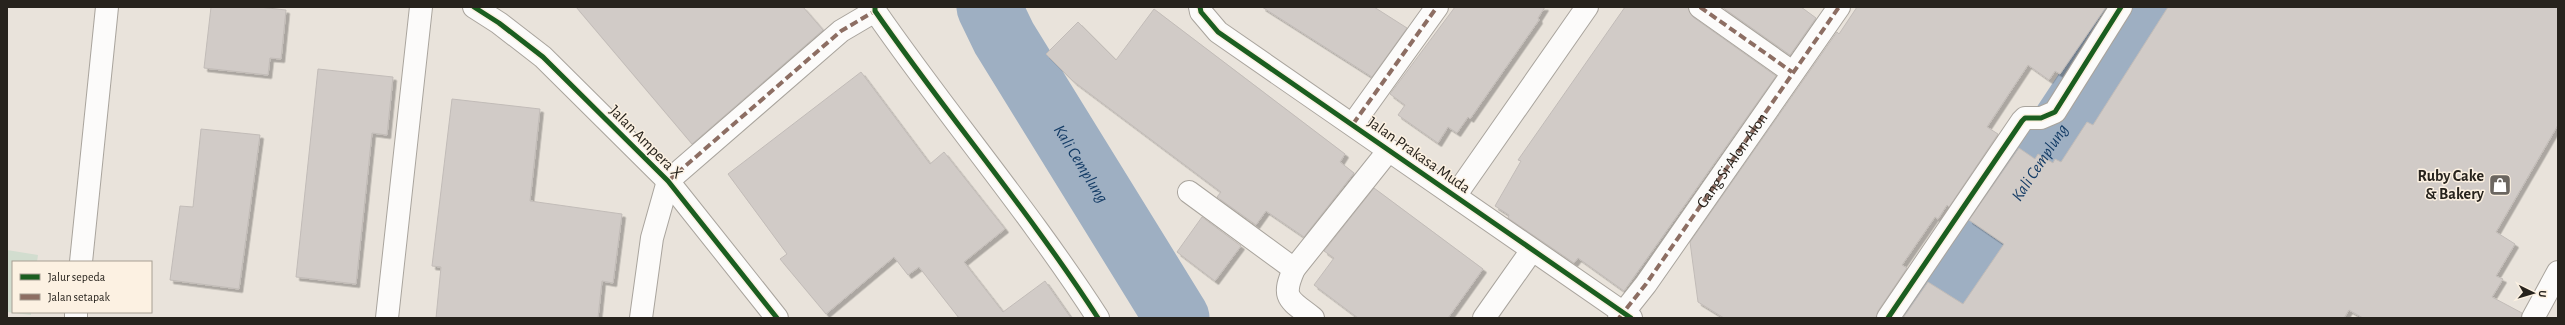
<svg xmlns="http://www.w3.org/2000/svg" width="2565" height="325" font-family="'Alegreya Sans',sans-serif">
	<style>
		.green { fill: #d2ddcf }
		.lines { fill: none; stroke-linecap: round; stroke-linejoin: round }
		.river { stroke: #9eafc2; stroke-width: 65 }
		.building { fill: #d1cbc7; stroke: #c2bcb8; filter: url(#shadow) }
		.street-casing { stroke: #a9a49d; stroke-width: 24 }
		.secondary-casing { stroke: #a9a49d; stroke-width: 24 }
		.street { stroke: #fcfbfa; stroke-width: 22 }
		.secondary { stroke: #fcfbfa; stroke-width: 22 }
		.quiet { stroke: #8d6e63; stroke-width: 4; stroke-dasharray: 8 4; stroke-linecap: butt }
		.cycleway-casing { stroke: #fcf1e2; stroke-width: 8 }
		.cycleway { stroke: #1b5e20; stroke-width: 5 }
		.labels { text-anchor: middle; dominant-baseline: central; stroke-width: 3; stroke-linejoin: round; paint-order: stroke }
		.street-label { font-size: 16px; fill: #27231d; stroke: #fcf1e2 }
		.poi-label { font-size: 16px; font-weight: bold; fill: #27231d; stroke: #fcf1e2; text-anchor: end }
		.water-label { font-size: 17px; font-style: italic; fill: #143c66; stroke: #fcf1e2 }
	</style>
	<defs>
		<filter id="shadow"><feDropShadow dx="3.5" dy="3.5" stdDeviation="0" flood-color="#0004"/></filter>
	</defs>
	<rect width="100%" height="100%" fill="#e9e3db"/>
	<path class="green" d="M 7,250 L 38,255 L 37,262 L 13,262 L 13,312 L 31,312 L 31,315 L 7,312 Z"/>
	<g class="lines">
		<g class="river">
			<path id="s1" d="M 989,7 L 1004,38 L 1177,318"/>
			<path id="s2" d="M 1936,318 L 2142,7"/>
		</g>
	</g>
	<g class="building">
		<path d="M 211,7 L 259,7 L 286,10 L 281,59 L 270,58 L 268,75 L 204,68 Z"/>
		<path d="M 576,7 L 803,7 L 823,30 L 692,144 Z"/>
		<path d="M 1262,7 L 1374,7 L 1407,28 L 1372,77 Z"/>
		<path d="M 1455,7 L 1545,7 L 1538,18 L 1539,20 L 1470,119 L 1468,117 L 1457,133 L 1448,127 L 1438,143 L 1398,115 L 1405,105 L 1390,94 Z"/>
		<path d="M 1625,7 L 1688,7 L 1693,17 L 1776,76 L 1624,291 L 1578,258 L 1574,263 L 1508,218 L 1509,215 L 1495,206 L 1521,161 L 1518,160 Z"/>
		<path d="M 1722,7 L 1801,7 L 1816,18 L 1790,55 Z"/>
		<path d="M 1857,7 L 2106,7 L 2060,74 L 2055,71 L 2049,80 L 2028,65 L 1987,127 L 1998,134 L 1949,207 L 1947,205 L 1938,219 L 1935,217 L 1902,265 L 1907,268 L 1878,311 L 1876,318 L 1724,318 L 1698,302 L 1690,242 L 1837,32 L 1839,34 Z"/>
		<path d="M 2168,7 L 2558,7 L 2558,125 L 2496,232 L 2515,244 L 2496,276 L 2503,279 L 2492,297 L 2522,313 L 2521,318 L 2363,318 L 2349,310 L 2344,318 L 1903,318 L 1928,282 L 1963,304 L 2004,244 L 1969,220 L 2019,148 L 2035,159 L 2038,154 L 2053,163 L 2055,159 L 2061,162 L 2087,122 L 2093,125 Z"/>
		<path d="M 1154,9 L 1345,154 L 1340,162 L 1354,173 L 1304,237 L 1266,211 L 1256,225 L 1217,197 L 1221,192 L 1073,81 L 1046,54 L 1078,22 L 1116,60 Z"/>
		<path d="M 318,69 L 393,77 L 387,135 L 372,133 L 356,284 L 296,277 Z"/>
		<path d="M 861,72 L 930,164 L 944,152 L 1005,229 L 964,262 L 1003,312 L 1045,281 L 1071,318 L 959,318 L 919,267 L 908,275 L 894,257 L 826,314 L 780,259 L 787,254 L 728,174 Z"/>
		<path d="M 452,99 L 540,109 L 530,201 L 622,214 L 613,283 L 602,281 L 598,318 L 436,318 L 441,267 L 432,266 Z"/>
		<path d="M 201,129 L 260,135 L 239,289 L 170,280 L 180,206 L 193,207 Z"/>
		<path d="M 1374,188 L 1483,269 L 1448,318 L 1358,318 L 1314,285 L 1334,258 L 1324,251 Z"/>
		<path d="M 1202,217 L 1241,246 L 1215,281 L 1177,252 Z"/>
	</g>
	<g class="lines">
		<g class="street-casing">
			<g id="street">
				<path d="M 474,7 L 499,23 L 543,57 L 668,181 L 777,318"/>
				<path d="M 875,7 L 875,11 C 947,115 1029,211 1098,318"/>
				<path d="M 1200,7 L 1201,12 L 1218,32 L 1631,318"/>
				<path d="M 1700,7 L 1792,72"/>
				<path d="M 1353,124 L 1437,7"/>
				<path d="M 1189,192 L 1294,269"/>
				<path d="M 1455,196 L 1587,7"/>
				<path d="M 81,262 L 107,7"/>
				<path d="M 76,318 L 76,312"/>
				<path d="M 387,318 L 421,7"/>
				<path d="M 641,318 L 652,238 L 668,181 L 841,31 L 875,11"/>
				<path d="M 1313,318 C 1289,299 1281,299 1294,269 L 1389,150"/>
				<path d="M 1484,318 L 1532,250"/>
				<path id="s3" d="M 1619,318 L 1646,284 L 1839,7"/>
				<path d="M 1888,318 L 2022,121 L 2025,118 L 2041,118 L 2055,112 L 2121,7"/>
			</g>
		</g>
		<g class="secondary-casing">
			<path id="secondary" d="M 2533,318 L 2558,272"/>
		</g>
		<use href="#street" class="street"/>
		<use href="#secondary" class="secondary"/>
		<g class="quiet">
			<path d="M 1700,7 L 1792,72"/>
			<path d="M 1353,124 L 1437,7"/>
			<path d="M 668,181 L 841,31 L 875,11 L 875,7"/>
			<path d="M 1619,318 L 1646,284 L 1839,7"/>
		</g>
		<g class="cycleway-casing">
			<g id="cycleway">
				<path d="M 474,7 L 499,23 L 543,57 L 668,181 L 777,318"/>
				<path d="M 875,7 L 875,11 C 947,115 1029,211 1098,318"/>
				<path d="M 1200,7 L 1201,12 L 1218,32 L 1631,318"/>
				<path d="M 1888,318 L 2022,121 L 2025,118 L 2041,118 L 2055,112 L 2121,7"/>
			</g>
		</g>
		<use href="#cycleway" class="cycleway"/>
	</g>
	<defs>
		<g id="shop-square" transform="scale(1.15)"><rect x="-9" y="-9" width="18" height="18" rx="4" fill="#6b6660" stroke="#fcf1e2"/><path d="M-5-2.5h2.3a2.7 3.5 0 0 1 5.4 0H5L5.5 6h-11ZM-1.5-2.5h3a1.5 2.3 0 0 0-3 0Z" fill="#fff"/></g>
	</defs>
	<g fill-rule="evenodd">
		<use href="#shop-square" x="2500" y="185"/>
	</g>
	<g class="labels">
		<g class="street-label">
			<text transform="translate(646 142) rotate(45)">Jalan Ampera X</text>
			<text transform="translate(1419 155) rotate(35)">Jalan Prakasa Muda</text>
			<text stroke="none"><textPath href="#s3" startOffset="194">Gang Si Alon-Alon</textPath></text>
		</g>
		<g class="poi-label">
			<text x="2484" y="176">Ruby Cake<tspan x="2484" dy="18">&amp; Bakery</tspan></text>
		</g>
		<g class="water-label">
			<text stroke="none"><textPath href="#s2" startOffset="187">Kali Cemplung</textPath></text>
			<text stroke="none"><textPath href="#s1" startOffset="182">Kali Cemplung</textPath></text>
		</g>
	</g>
	<rect width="2565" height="325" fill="none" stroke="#27231d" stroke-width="16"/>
	<rect x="12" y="261" width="140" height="52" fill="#fcf1e2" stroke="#a79f93"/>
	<rect x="20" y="274" width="20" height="6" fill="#1b5e20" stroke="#a79f93"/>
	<text x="48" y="281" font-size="12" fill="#27231d">Jalur sepeda</text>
	<rect x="20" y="294" width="20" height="6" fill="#8d6e63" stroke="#a79f93"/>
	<text x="48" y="301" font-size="12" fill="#27231d">Jalan setapak</text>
	<g transform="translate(2533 293) rotate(95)" stroke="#fcf1e2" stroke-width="3" paint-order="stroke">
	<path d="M0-3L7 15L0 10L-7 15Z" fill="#27231d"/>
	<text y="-6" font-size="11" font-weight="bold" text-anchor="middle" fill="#27231d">U</text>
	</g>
</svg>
